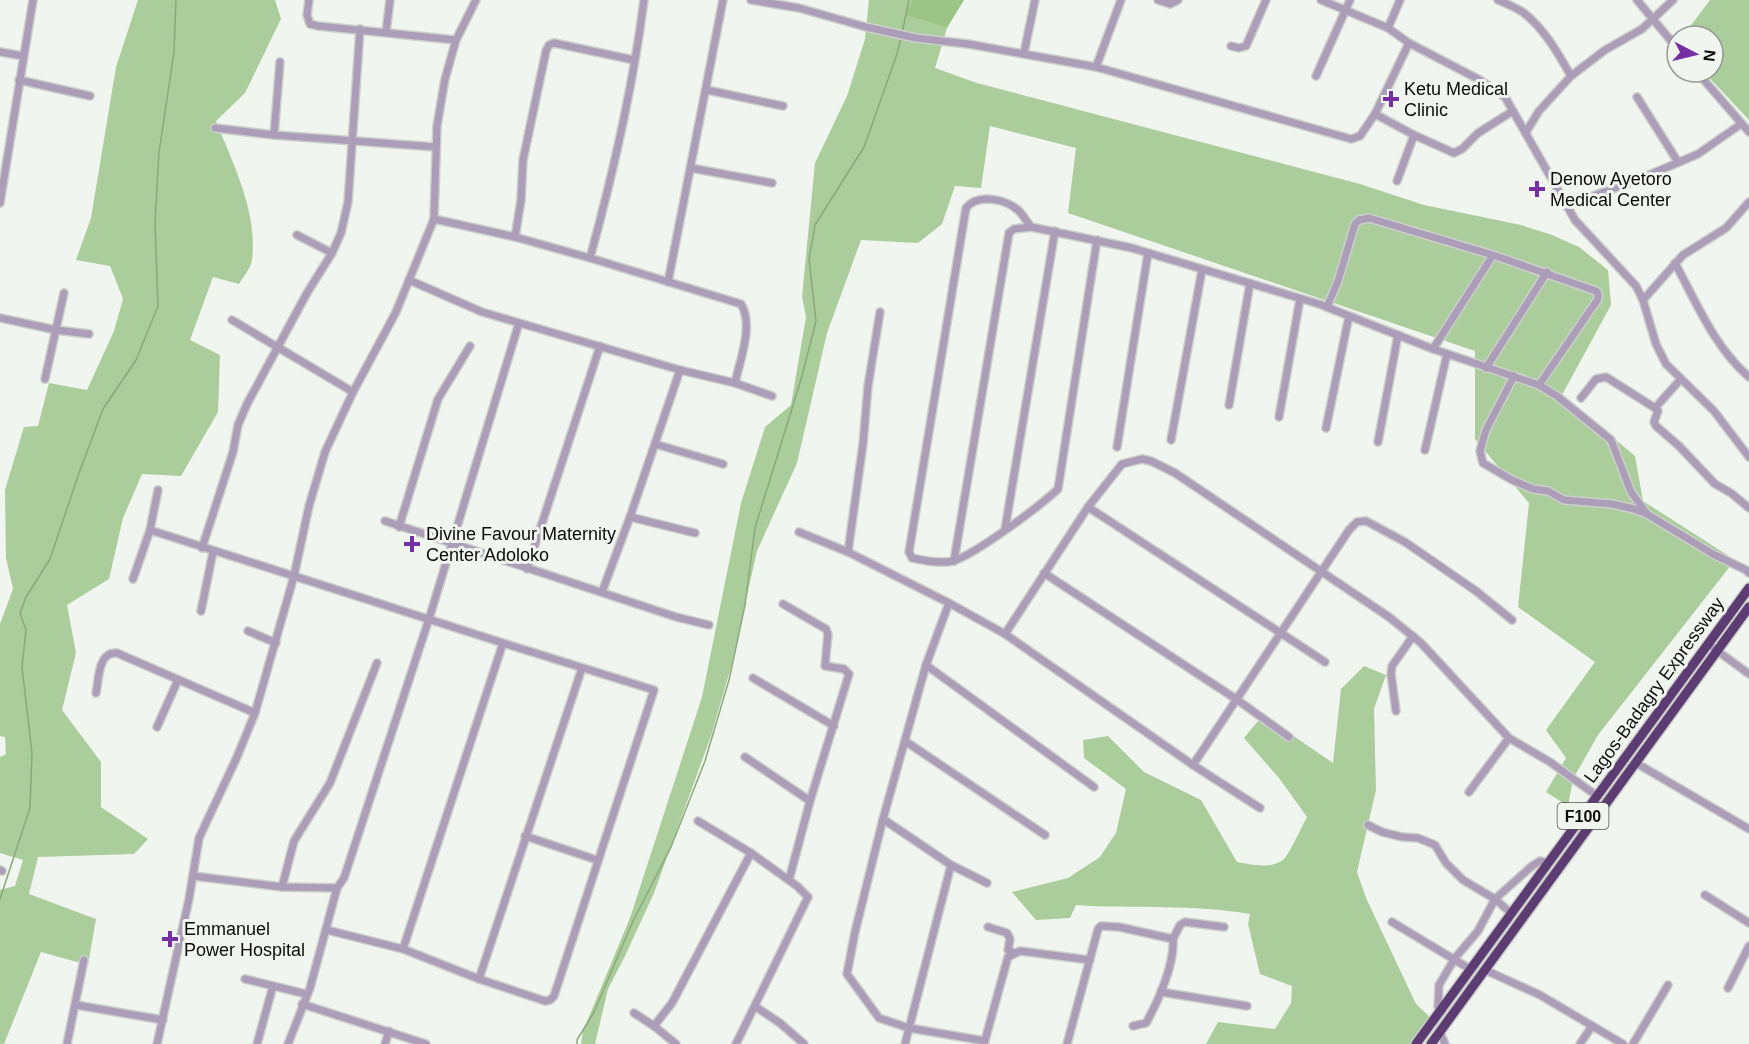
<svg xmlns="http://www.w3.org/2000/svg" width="1749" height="1044" font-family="Helvetica,sans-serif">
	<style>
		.green { fill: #abcd9c }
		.forest { fill: #9bc487 }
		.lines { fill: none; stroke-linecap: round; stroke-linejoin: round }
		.stream { stroke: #8aa87b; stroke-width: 1.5 }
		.minor-casing { stroke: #ccd0ca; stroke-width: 10 }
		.highway-casing { stroke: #ccd0ca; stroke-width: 12 }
		.minor { stroke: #ac9db9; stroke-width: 7 }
		.highway { stroke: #5c3c73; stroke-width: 9 }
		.poi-dot { fill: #762fa2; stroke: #f1f5ef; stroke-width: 2 }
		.labels { text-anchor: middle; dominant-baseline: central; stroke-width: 6; stroke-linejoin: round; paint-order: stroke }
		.shield { fill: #f1f5ef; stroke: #50524f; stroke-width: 1.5 }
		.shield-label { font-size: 16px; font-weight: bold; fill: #0b0c0a }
		.poi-label { font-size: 18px; fill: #0b0c0a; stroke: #f1f5ef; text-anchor: start }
		.street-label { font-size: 18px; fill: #0b0c0a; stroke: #f1f5ef }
	</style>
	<rect width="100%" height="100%" fill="#f1f5ef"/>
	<g class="green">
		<path d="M 138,0 L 275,0 L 281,19 L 245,93 L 216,121 C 233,164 258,212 252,260 C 251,268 243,277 239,284 L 213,277 L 190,340 L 220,355 L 218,412 L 181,476 L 142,474 L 123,518 L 109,579 L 67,605 L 76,653 L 62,710 L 101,762 L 101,807 L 148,839 L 134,854 L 38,857 L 29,894 L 96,919 L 88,965 L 41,952 L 4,1044 L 0,1044 L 0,890 L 15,886 L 23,860 L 0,853 L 0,757 L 6,754 L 5,737 L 0,736 L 0,624 L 13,589 L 6,558 L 5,490 L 24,427 L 38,426 L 49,383 L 87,390 L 114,331 L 123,299 L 110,266 L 76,260 L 91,218 L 116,67 Z"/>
		<path d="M 869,0 L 912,0 L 907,15 L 947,28 L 935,68 L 977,83 L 1360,184 L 1424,205 L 1521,225 L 1552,235 L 1579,247 L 1608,270 L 1611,305 L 1562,395 L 1635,456 L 1643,501 L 1735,560 L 1598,735 L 1573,779 L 1568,806 L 1546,792 L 1566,758 L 1546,730 L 1595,662 L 1518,607 L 1529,503 L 1475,439 L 1475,351 L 1068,213 L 1076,148 L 990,126 L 981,188 L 955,186 L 942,224 L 918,243 L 861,240 L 827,333 L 797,463 L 757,551 L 731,667 L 711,736 L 654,893 L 625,956 L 608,989 L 595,1044 L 581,1044 L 583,1031 L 630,918 L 702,697 L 741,503 L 765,427 L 791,405 L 806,317 L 802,297 L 815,163 L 847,96 L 865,39 Z"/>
		<path d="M 1710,0 L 1749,0 L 1749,120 L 1704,72 L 1713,72 L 1713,36 L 1683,36 Z"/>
		<path d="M 1364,666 L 1386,675 L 1374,709 L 1376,790 L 1357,872 L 1366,898 L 1416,1004 L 1434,1021 L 1413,1044 L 1206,1044 L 1218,1022 L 1275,1029 L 1291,1003 L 1292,986 L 1260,974 L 1248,924 L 1250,914 C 1193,904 1134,909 1076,905 L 1070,918 L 1036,920 L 1012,892 L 1068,878 L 1100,857 L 1116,833 L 1126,789 L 1084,758 L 1083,740 L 1108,736 L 1144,772 L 1201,800 L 1237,862 C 1250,864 1272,870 1284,859 C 1290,853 1302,826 1307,817 L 1279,778 L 1244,738 L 1263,715 L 1333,763 L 1341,689 Z"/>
	</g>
	<path class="forest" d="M 912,0 L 964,0 L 947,28 L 906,15 Z"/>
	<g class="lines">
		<g class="stream">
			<path d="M 902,33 L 909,0"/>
			<path d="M 0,899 L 30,808 L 32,753 L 22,667 L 26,630 L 20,613 L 26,597 L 50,559 L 79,473 L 103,409 L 136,360 L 158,306 L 155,222 L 159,152 L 174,52 L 176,0"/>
			<path d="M 577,1044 L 577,1040 L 594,1012 L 633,921 L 671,847 L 705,761 L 729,680 L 745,605 L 755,528 L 802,376 L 816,321 L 809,259 L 815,225 L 864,147 L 896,57 L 901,38"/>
		</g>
		<g class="minor-casing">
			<g id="minor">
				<path d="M 309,0 L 307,15 L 310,24 L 318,26 L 456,40"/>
				<path d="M 751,0 L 799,8 L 866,27 L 916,38 L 968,44 L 1096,67 L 1351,139 L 1360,136 L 1375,114 L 1409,43 L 1388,28 L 1400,0"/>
				<path d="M 1158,0 L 1170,4 L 1178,0"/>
				<path d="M 1321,0 L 1388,28"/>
				<path d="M 1498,0 C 1507,4 1517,8 1524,13 C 1545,30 1558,53 1571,76"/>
				<path d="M 1637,0 L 1677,48"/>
				<path d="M 386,32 L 390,0"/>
				<path d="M 1409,43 L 1478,79 L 1505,97 L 1575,220 L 1636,286 L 1643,300 L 1656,344 L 1666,364 L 1714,411 L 1749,457"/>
				<path d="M 1231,46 L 1239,48 L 1246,46 L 1266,0"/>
				<path d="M 0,52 L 23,56"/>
				<path d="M 1024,53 L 1035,0"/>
				<path d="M 1096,67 L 1121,0"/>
				<path d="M 1697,72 L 1749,132"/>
				<path d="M 1316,76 L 1350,0"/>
				<path d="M 19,80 L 90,96"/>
				<path d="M 707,90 L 783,106"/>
				<path d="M 1637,97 L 1678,162"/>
				<path d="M 1375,114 L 1414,135 L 1454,153 L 1462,149 L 1478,133 L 1513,111"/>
				<path d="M 215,128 L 274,135 L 436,147"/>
				<path d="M 1526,132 L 1539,111 L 1571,76 L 1605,50 L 1642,29 L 1673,0"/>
				<path d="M 274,135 L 280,62"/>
				<path d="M 691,168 L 772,183"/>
				<path d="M 1397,181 L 1414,135"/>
				<path d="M 0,203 L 33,0"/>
				<path d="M 1566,206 L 1642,178 L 1698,154 L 1741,124"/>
				<path d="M 434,219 L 515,237 L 590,258 L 741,304 C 754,325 740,360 735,383"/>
				<path d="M 297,235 L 332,253"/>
				<path d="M 515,237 L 521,200 L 523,160 L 546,51 L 549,45 L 554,43 L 634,60"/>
				<path d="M 1097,240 L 1058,489 C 1040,506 976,554 953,561 C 940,564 925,561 912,558 L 909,552 L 966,208 C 978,193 1006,199 1019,211 C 1023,215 1027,222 1031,227 L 1132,248 L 1319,304 L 1433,349 L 1539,385 L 1557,396 L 1611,440 L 1631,492 L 1647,514"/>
				<path d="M 590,258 C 613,174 633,87 644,0"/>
				<path d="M 1675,263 C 1696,302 1715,348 1749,377"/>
				<path d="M 409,280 L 482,312 L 680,370 L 735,383 L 772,396"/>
				<path d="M 668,282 L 723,0"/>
				<path d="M 1643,300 L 1683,255 L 1726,228 L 1749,202"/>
				<path d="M 1327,307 L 1338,281 L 1355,224 L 1359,220 L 1369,218 L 1493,255 L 1596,291 L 1598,293 L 1598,299 L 1539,385"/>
				<path d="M 0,318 L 56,330 L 89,334"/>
				<path d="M 232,320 L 353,392"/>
				<path d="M 1433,349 L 1493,255"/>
				<path d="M 1486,368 L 1547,272"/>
				<path d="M 1514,376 L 1486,430 L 1480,451 L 1483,463 L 1512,480 L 1533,489 L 1548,491 L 1564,500 L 1612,504 L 1634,509 L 1647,514 L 1713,554 L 1746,570 L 1749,573"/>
				<path d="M 45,379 L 64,293"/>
				<path d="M 1581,398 L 1596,379 L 1606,377 L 1655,408 L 1658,411 L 1654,422 L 1656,426 L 1679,446 L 1715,484 L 1731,493 L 1749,508"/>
				<path d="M 1229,405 L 1250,283"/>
				<path d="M 1655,408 L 1680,380"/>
				<path d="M 1279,417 L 1300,299"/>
				<path d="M 1326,428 L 1349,316"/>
				<path d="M 1171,440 L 1202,270"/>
				<path d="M 1378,442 L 1398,335"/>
				<path d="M 655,444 L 723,464"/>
				<path d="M 1117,447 L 1148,253"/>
				<path d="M 1425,450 L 1447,354"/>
				<path d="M 1088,507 L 1325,662"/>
				<path d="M 630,517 L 695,533"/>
				<path d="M 385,521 L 676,617 L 709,625"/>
				<path d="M 399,527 L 438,399 L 470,346"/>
				<path d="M 1005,529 L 1055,231"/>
				<path d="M 150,530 L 503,643 L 654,690 L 554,996 L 550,1000 L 545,1001 L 479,979 L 403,949 L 327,930"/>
				<path d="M 799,532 L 848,552 L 949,603 L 1005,634 L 1193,765 L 1260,808"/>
				<path d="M 202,548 L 233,452 L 238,425 L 247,404 L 307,293 L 332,253 L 341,233 L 348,202 L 360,29"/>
				<path d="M 848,552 L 863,444 L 868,386 L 880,312"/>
				<path d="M 954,561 L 1009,233 L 1014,229 L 1031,227"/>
				<path d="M 527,569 L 600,346"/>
				<path d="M 1044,573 L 1236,699 L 1289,737"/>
				<path d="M 133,579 L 150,530 L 158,490"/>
				<path d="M 602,592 L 630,517 L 680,370"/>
				<path d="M 949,603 L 926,665 L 883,819 L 855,932 L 847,974 L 879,1018 L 909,1028 L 985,1041"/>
				<path d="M 783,604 L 826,629 L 828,634 L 825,666 L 844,669 L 849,674 L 810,801 L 789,880"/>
				<path d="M 201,611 L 213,552"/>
				<path d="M 248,631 L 276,643"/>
				<path d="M 1005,634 L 1088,507 L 1122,464 L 1142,459 L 1151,461 L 1175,473 L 1389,617 L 1421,643 L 1509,738 L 1550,762 L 1597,796"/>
				<path d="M 1708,644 L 1749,674"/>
				<path d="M 926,665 L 1094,787"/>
				<path d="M 753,678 L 834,726"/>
				<path d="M 96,693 C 99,679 98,651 117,653 L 255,713"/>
				<path d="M 1396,711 L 1391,674 L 1392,666 L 1413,636"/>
				<path d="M 157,727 L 178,680"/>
				<path d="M 905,741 L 1045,835"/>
				<path d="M 745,757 L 810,801"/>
				<path d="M 1636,763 L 1749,829"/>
				<path d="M 1193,765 L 1349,530 L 1357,522 L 1366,521 L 1405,542 L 1476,591 L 1512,620"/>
				<path d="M 1469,792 L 1509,738"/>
				<path d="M 883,819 L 951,865 L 905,1044"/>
				<path d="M 698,821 L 751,853 L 797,886 L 808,897 L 736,1044"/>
				<path d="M 1368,825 L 1382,832 L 1402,837 L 1418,838 L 1435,845 L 1446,863 L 1463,880 L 1495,899 L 1512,914"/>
				<path d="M 525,836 L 597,860"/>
				<path d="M 951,865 L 987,883"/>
				<path d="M 0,870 L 2,871"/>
				<path d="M 193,876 L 282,887 L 337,888"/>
				<path d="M 282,887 L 294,841 L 330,783 L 377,663"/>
				<path d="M 1705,895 L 1749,923"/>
				<path d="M 1392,922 L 1470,969"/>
				<path d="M 988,927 L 1007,933 L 1010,939 L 1008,950 L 1014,953"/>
				<path d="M 1173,939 L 1180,925 L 1185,922 L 1224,927"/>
				<path d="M 403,949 L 503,643"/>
				<path d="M 1485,970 L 1540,995 L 1623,1044"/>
				<path d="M 245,979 L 306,994"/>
				<path d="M 479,979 L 582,668"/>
				<path d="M 1728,988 L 1749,946"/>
				<path d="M 1161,992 L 1247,1006"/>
				<path d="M 302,1004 L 426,1044"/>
				<path d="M 76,1005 L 163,1020"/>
				<path d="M 756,1007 L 780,1023 L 804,1044"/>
				<path d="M 1442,1011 L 1438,1007 L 1439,985 L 1455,958 L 1478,931 L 1495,899 L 1532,866 L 1540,861 L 1548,863"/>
				<path d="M 634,1013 L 654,1026 L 676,1044"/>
				<path d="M 654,1026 L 672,1003 L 751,853"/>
				<path d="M 1440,1032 L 1445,1044"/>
				<path d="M 67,1044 L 84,960"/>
				<path d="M 157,1044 L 189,899 L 199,838 L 237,757 L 255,713 L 294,576 L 309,506 L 325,452 L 353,392 L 396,312 L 434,219 L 437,126 L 445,79 L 456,40 L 476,0"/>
				<path d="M 257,1044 L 273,986"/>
				<path d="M 288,1044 L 310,988 L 337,888 L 344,878 L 429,619 L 519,323"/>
				<path d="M 385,1044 L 389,1031"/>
				<path d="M 984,1044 L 1008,957 L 1020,951 L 1090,960"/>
				<path d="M 1067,1044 L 1098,929 L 1101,926 L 1119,927 L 1173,939 C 1175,963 1158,1002 1146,1023 L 1133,1026"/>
				<path d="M 1580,1044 L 1592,1026"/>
				<path d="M 1633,1044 L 1668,985"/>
			</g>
		</g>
		<g class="highway-casing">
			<g id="highway">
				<path d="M 1416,1044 L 1749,588"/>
				<path d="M 1431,1044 L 1749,607"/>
			</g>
		</g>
		<use href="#minor" class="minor"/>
		<use href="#highway" class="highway"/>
	</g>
	<g class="poi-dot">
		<path d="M1388 90h6v6h6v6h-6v6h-6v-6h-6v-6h6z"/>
		<path d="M1534 180h6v6h6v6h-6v6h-6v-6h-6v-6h6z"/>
		<path d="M409 535h6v6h6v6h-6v6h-6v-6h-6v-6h6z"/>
		<path d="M167 930h6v6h6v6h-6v6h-6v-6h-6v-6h6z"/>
	</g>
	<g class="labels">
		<rect class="shield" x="1557.5" y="803" width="51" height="26" rx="4.5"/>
		<g class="shield-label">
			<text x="1583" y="816">F100</text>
		</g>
		<g class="poi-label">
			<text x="1404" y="89">Ketu Medical<tspan x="1404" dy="21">Clinic</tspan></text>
			<text x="1550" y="179">Denow Ayetoro<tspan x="1550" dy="21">Medical Center</tspan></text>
			<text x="426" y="534">Divine Favour Maternity<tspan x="426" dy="21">Center Adoloko</tspan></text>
			<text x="184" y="929">Emmanuel<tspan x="184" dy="21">Power Hospital</tspan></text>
		</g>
		<g class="street-label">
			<text transform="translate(1654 690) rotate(-54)">Lagos-Badagry Expressway</text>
		</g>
	</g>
	<g transform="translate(1695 54) rotate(97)"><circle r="28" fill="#f1f5ef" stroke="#959893" stroke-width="1.5"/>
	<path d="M0-4.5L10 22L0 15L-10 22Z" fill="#762fa2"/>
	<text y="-9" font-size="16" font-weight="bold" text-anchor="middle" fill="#0b0c0a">N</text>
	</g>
</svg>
